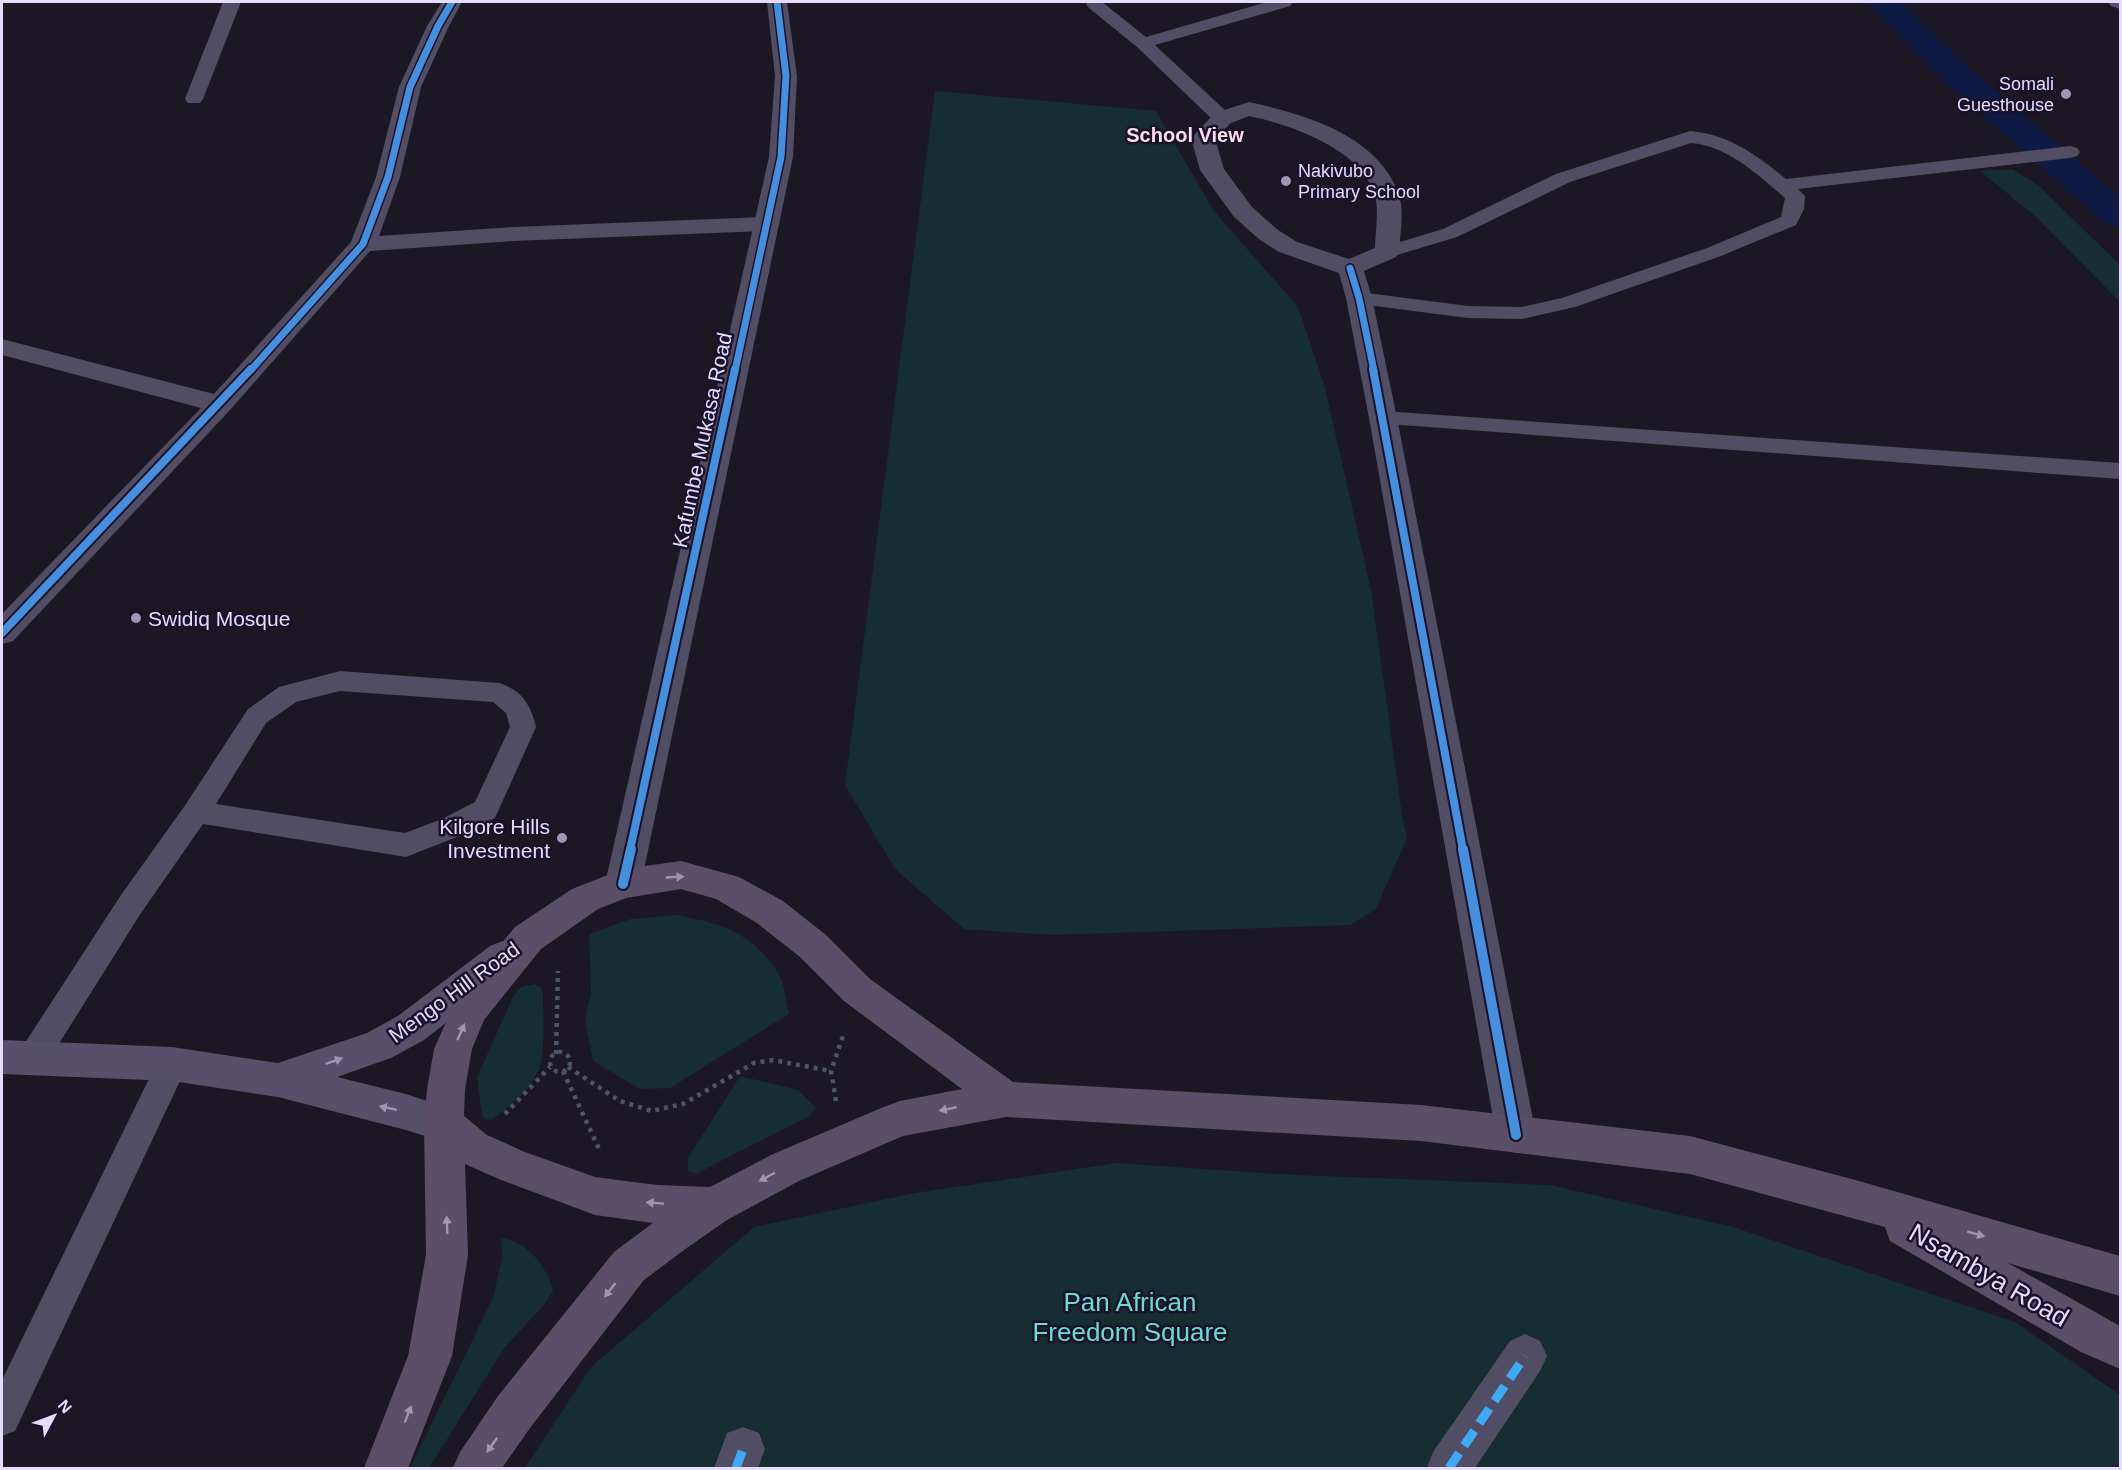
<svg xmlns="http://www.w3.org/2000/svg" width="2122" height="1470" font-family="Helvetica,sans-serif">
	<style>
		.green { fill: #162d31 }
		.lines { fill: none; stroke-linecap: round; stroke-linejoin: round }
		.canal { fill: #0e1a44; fill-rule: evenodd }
		.path { stroke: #4c5565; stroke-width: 4.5; stroke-dasharray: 4 5; stroke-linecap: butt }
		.service { fill: #514d64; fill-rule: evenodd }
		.pedestrian { fill: #514d64; fill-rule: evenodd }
		.minor { fill: #514d64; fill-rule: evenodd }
		.tertiary { fill: #514d64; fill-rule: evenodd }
		.secondary { fill: #56506a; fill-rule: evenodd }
		.primary { fill: #5b4e68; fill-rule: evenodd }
		.quiet { stroke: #3fa9f5; stroke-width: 9; stroke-dasharray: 18 9; stroke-linecap: butt }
		.cycleway-far2-casing { stroke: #19122a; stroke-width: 10 }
		.cycleway-far1-casing { stroke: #19122a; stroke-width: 12 }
		.cycleway-casing { stroke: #19122a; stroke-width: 14 }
		.cycleway-far2 { stroke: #468fdf; stroke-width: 7 }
		.cycleway-far1 { stroke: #468fdf; stroke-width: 8 }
		.cycleway { stroke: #468fdf; stroke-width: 10 }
		.oneway { fill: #a095b3 }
		.oneway2 { fill: #9e96b4 }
		.poi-dot { fill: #9e97b2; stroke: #19122a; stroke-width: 2 }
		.labels { text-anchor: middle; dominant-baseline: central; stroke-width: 5; stroke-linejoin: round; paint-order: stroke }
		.far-poi-label { font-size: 18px; fill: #e5dcfe; stroke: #19122a; text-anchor: end }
		.far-quarter-label { font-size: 20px; font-weight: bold; fill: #fedeed; stroke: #19122a }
		.street-label { font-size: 21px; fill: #e5dcfe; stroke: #19122a }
		.poi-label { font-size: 21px; fill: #e5dcfe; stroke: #19122a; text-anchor: start }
		.near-street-label { font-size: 26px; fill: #e5dcfe; stroke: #19122a }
		.near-park-label { font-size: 26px; fill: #6adcd0; stroke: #19122a }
	</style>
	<rect width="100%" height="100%" fill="#1b1824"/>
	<g class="green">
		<path d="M 935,91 L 1156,111 L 1213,210 L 1298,307 L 1325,388 L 1371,590 L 1402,815 L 1407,838 L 1376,909 L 1350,925 L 1053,935 L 964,929 L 895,869 L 845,785 Z"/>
		<path d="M 2012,169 L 2039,186 L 2120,265 L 2120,302 L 2036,217 L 1980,171 Z"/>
		<path d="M 676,915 C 720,923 752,932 778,973 C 785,984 786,1002 789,1014 L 670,1088 L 640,1089 L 593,1061 L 585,1020 L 591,992 L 589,934 L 631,919 Z"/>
		<path d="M 535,984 L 540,987 L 543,992 C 543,1014 546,1048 539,1068 C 533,1088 508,1109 491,1120 L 485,1119 L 482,1115 L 477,1077 L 514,995 L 521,987 Z"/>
		<path d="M 740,1076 L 798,1090 L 816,1108 L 808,1117 L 707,1168 L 696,1174 L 688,1171 L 688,1158 Z"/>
		<path d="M 1117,1163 L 1274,1174 L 1550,1185 L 1733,1227 L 2015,1322 L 2120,1395 L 2120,1468 L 525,1468 L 591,1367 L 754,1227 L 915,1193 Z"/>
		<path d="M 501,1238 C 526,1240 548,1267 553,1291 L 544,1305 L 505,1347 L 429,1468 L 410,1468 L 493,1298 L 502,1258 Z"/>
	</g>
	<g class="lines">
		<path class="canal" d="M 1866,2 L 1900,2 L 1969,68 L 2120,198 L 2120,228 L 2107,225 L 1945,82 Z"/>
		<g class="path">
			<circle cx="560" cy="1062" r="10"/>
			<path d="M 556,1054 L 558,971"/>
			<path d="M 568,1067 L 620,1101 L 652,1111 L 683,1104 L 754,1063 L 773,1060 L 831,1071"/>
			<path d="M 563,1071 L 600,1151"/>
			<path d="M 836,1101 L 831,1071 L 844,1033"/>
			<path d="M 505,1114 L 550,1067"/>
		</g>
		<g class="service">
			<path d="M 223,2 L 241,2 L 203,99 L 200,103 L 188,103 L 185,99 Z"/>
			<path d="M 1088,2 L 1102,2 L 1146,37 L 1267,2 L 1293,2 L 1290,6 L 1155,45 L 1228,113 L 1230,117 L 1228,121 L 1214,121 L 1137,47 L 1089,8 L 1086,4 Z"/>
			<path d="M 1690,131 C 1728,134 1757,155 1786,179 L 2070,146 L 2077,148 L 2080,152 L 2077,156 L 2070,158 L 1798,189 L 1805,196 L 1804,209 L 1796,225 L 1721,256 L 1575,307 L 1522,319 L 1468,318 L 1359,304 L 1352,302 L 1348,298 L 1352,294 L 1359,292 L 1468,306 L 1522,307 L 1562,298 L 1707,248 L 1781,217 L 1785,198 C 1758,175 1728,146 1691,143 L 1570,182 L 1457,237 L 1387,258 L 1380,256 L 1377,252 L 1380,248 L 1443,229 L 1556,174 Z"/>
			<path d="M 1383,411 L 2120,463 L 2120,479 L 1375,423 L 1372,418 L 1375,413 Z"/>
			<path d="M 340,671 L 499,683 C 522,690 531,705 536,727 L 495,818 L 462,835 L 406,857 L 203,824 L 141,913 L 43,1069 L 32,1073 L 21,1069 L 16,1059 L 21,1049 L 121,895 L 186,804 L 248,709 L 279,687 ZM 340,691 L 493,702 L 506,713 L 510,727 L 475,802 L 442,819 L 405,833 L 216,804 L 266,723 L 296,702 Z"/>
			<path d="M 172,1050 L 183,1054 L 188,1064 L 15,1431 L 2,1436 L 2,1380 L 161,1054 Z"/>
		</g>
		<g class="pedestrian">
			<path d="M 1525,1334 L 1540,1341 L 1547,1356 L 1540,1371 L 1475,1468 L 1427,1468 L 1433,1452 L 1510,1341 Z"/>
			<path d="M 743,1427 L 759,1433 L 765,1449 L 758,1468 L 714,1468 L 727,1433 Z"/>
		</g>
		<g class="minor">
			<path d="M 442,2 L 462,2 L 449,26 L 421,87 L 400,177 L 379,236 L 513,227 L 767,217 L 776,219 L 779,224 L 776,229 L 767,231 L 513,241 L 370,251 L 230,410 L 13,641 L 2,644 L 2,614 L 201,408 L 2,355 L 2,339 L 214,394 L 351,242 L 376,177 L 399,87 L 427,26 Z"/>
			<path d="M 1249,102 C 1303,114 1376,134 1398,192 C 1405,210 1400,233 1399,252 L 1396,257 L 1364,271 L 1372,298 L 1397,418 L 1536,1135 L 1530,1148 L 1516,1153 L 1502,1148 L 1496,1135 L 1369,418 L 1346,298 L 1339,273 L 1279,252 L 1260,240 L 1234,217 L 1200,170 L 1191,138 L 1215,113 ZM 1249,116 C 1291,125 1359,148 1374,193 C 1380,210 1375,231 1375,248 L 1349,259 L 1297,242 L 1278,230 L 1252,207 L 1224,169 L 1215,139 L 1231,123 Z"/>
		</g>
		<path class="tertiary" d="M 767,2 L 787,2 L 797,76 L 793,157 L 641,884 L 636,894 L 623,899 L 610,894 L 605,884 L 769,157 L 775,76 Z"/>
		<g class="secondary">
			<path d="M 2108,2 L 2120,2 L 2120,9 L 2111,6 Z"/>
			<path d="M 503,941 L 516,946 L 521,957 L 516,968 L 424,1040 L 391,1058 L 337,1077 L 406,1094 L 458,1111 L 464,1124 L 458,1137 L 444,1142 L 406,1130 L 278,1097 L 172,1081 L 2,1074 L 2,1040 L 172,1047 L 278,1063 L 367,1033 L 398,1016 L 490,946 Z"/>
		</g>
		<path class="primary" d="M 681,861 L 739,877 L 783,901 L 826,935 L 870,979 L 1013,1082 L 1421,1105 L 1690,1136 L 1859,1181 L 2120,1256 L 2120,1296 L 2008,1263 L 2120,1326 L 2120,1369 L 2081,1352 L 1890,1241 L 1885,1227 L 1690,1174 L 1421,1141 L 1006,1117 L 903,1136 L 799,1181 L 727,1220 L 684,1250 L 644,1280 L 530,1428 L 502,1468 L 453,1468 L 460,1452 L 498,1396 L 614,1252 L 653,1223 L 595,1215 L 501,1180 L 465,1164 L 468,1255 L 452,1356 L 408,1468 L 364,1468 L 408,1356 L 426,1255 L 424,1124 L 427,1089 L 434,1049 L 457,998 L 515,927 L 572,889 L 623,869 ZM 681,889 L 716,899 L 757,923 L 800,957 L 844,1001 L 962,1089 L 900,1101 L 886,1106 L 771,1155 L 710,1187 L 657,1185 L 595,1177 L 525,1152 L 487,1135 L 464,1116 L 465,1089 L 472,1049 L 484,1020 L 541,949 L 598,909 L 626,898 Z"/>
		<g class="quiet">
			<path d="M 736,1468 L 743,1449"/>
			<path d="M 1449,1468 L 1525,1356"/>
		</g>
		<g class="cycleway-far2-casing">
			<g id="cycleway-far2">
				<path d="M 1350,268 L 1359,298 L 1374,371"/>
				<path d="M 250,371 L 363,244 L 388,177 L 410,87 L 438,26 L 452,2"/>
				<path d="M 735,371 L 781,157 L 786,76 L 777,2"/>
			</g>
		</g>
		<g class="cycleway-far1-casing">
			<g id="cycleway-far1">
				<path d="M 1373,369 L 1463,850"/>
				<path d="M 2,633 L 251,369"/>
				<path d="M 630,850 L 735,369"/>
			</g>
		</g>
		<g class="cycleway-casing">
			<g id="cycleway">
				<path d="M 1463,849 L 1516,1135"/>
				<path d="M 623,884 L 631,849"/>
			</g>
		</g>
		<use href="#cycleway-far2" class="cycleway-far2"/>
		<use href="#cycleway-far1" class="cycleway-far1"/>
		<use href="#cycleway" class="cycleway"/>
	</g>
	<defs><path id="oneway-solid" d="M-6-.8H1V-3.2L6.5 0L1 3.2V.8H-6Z" transform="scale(1.5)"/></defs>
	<g class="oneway">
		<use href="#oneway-solid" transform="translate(675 877) rotate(-3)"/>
		<use href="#oneway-solid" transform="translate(461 1032) rotate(-66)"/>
		<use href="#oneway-solid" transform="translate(948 1109) rotate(168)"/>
		<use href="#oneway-solid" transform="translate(767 1177) rotate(152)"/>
		<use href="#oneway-solid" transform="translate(655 1203) rotate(-176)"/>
		<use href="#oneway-solid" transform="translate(447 1225) rotate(-92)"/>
		<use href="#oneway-solid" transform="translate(1976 1234) rotate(16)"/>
		<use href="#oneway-solid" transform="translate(610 1290) rotate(128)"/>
		<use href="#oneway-solid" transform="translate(408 1414) rotate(-69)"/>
		<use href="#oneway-solid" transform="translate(492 1445) rotate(125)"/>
	</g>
	<g class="oneway2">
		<use href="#oneway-solid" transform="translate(334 1061) rotate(-19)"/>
		<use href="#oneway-solid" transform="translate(388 1108) rotate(-168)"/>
	</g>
	<g class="poi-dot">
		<circle cx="2066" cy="94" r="6"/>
		<circle cx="1286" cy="181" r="6"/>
		<circle cx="136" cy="618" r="6"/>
		<circle cx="562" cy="838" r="6"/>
	</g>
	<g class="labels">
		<g class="far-poi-label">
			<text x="2054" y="84">Somali<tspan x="2054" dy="21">Guesthouse</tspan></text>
			<text x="1298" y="171" text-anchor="start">Nakivubo<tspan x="1298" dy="21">Primary School</tspan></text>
		</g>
		<g class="far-quarter-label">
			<text x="1185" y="135">School View</text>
		</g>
		<g class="street-label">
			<text transform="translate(702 440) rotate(-78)">Kafumbe Mukasa Road</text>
			<text transform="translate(454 992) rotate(-36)">Mengo Hill Road</text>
		</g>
		<g class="poi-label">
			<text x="148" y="618">Swidiq Mosque</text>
			<text x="550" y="826" text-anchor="end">Kilgore Hills<tspan x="550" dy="24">Investment</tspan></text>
		</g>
		<g class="near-street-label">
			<text transform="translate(1989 1275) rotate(30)">Nsambya Road</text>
		</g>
		<g class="near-park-label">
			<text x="1130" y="1302">Pan African<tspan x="1130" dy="30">Freedom Square</tspan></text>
		</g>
	</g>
	<rect width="2122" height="1470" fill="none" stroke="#e5dcfe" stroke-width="6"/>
	<g transform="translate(54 1416) rotate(49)" stroke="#19122a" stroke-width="4.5" paint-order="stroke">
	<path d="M0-4.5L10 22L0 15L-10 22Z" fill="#e5dcfe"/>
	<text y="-9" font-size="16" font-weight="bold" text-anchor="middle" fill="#e5dcfe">N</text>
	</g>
</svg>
